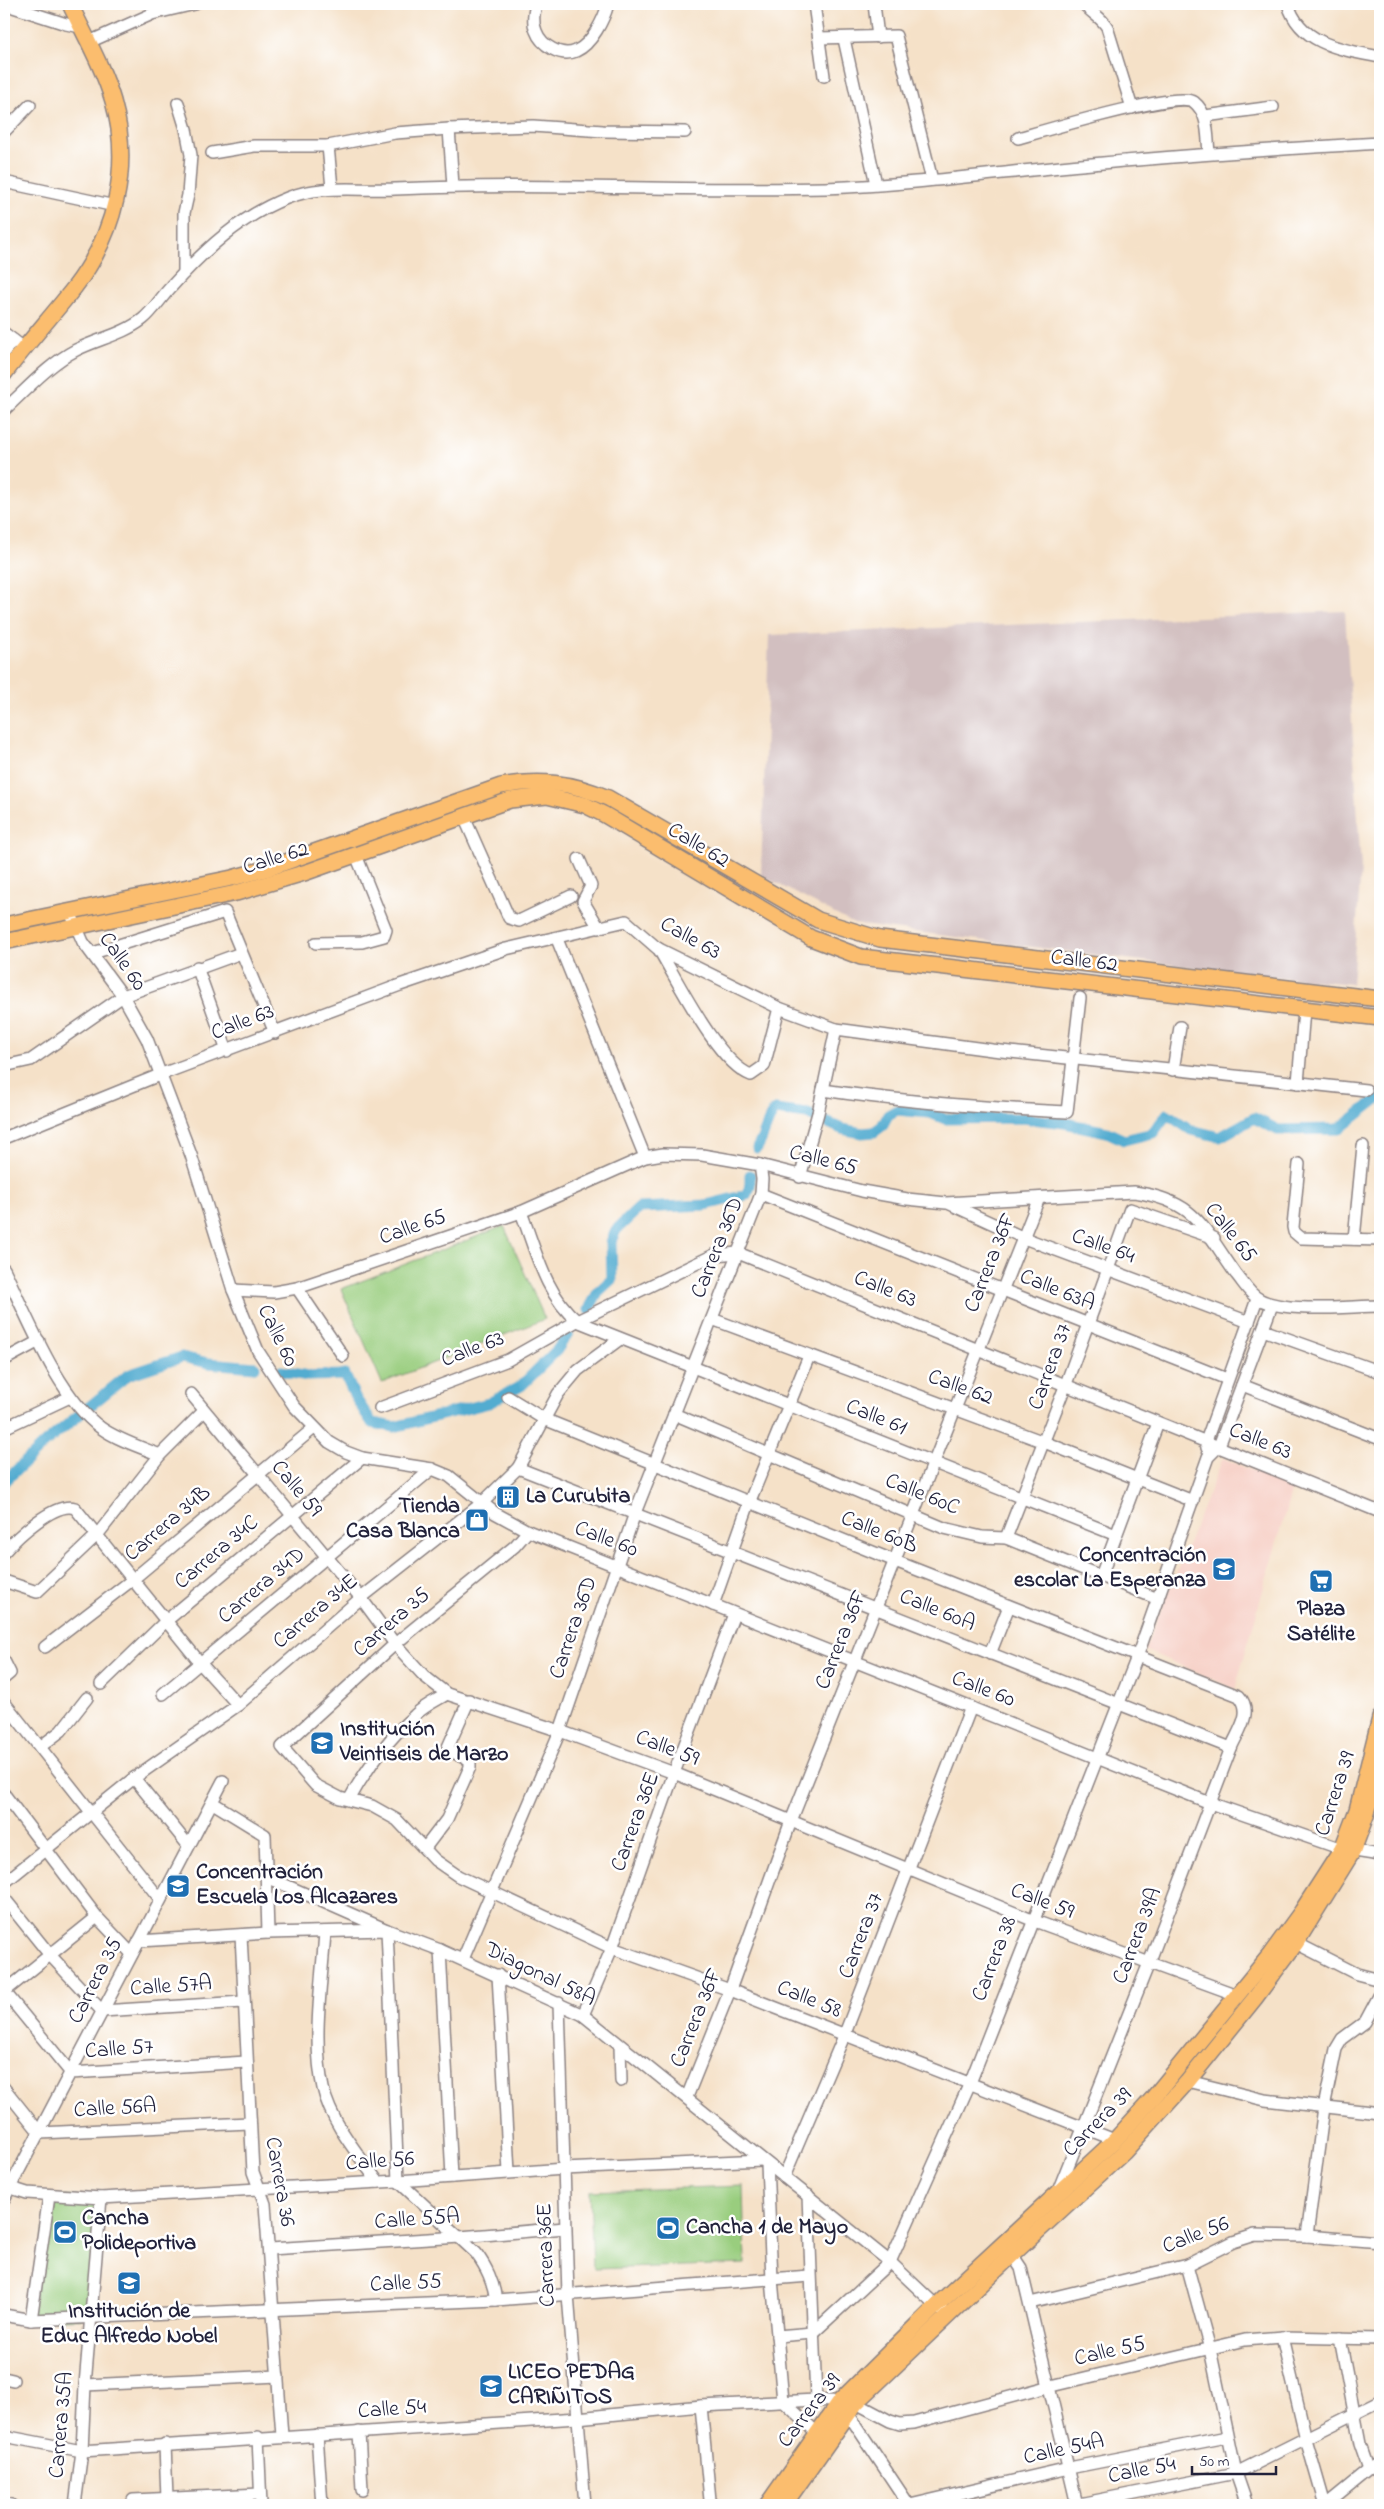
<svg xmlns="http://www.w3.org/2000/svg" width="1384" height="2509" font-family="'Indie Flower',sans-serif">
	<style>
		.built { fill: #f7d1c8 }
		.industrial { fill: #d2bfc0 }
		.green { fill: #99cd7e; stroke: #5e785c }
		.lines { fill: none; stroke-linecap: round; stroke-linejoin: round }
		.canal { stroke: #52acd0; stroke-width: 11 }
		.minor-casing { stroke: #8c8282; stroke-width: 14 }
		.major-casing { stroke: #8c8282; stroke-width: 18 }
		.minor { stroke: #fff; stroke-width: 11 }
		.major { stroke: #fbbd6e; stroke-width: 15 }
		.labels { text-anchor: middle; dominant-baseline: central; stroke-width: 5; stroke-linejoin: round; paint-order: stroke }
		.street-label { font-size: 22px; fill: #22223b; stroke: #fff }
		.poi-label { font-size: 22px; font-weight: bold; fill: #22223b; stroke: #fff; text-anchor: start }
	</style>
	<rect width="100%" height="100%" fill="#fff"/>
	<filter id="ink" filterUnits="userSpaceOnUse"><feTurbulence type="fractalNoise" baseFrequency=".02" numOctaves="2"/><feDisplacementMap in="SourceGraphic" scale="10" xChannelSelector="R" yChannelSelector="G"/><feConvolveMatrix kernelMatrix="1 2 1 2 8 2 1 2 1" color-interpolation-filters="sRGB"/></filter>
	<filter id="wash" filterUnits="userSpaceOnUse"><feTurbulence type="fractalNoise" baseFrequency=".0096" numOctaves="4" result="noise"/><feDisplacementMap in="SourceGraphic" scale="20" xChannelSelector="R" yChannelSelector="G"/><feGaussianBlur stdDeviation="1.12" result="paint"/><feColorMatrix in="noise" values="0 0 0 0 0 0 0 0 0 0 0 0 0 0 0 0 0 1.4 0 .05"/><feComposite in="paint" operator="in"/></filter>
	<g filter="url(#wash)">
		<rect width="100%" height="100%" fill="#f5e1c8"/>
		<path class="built" d="M 1223,1458 L 1292,1488 L 1235,1689 L 1145,1650 Z"/>
		<path class="industrial" d="M 1345,611 L 1361,868 L 1352,984 L 1230,972 L 854,924 L 761,875 L 769,635 Z"/>
		<g class="green">
			<path d="M 504,1226 L 545,1319 L 382,1383 L 341,1289 Z"/>
			<path d="M 743,2186 L 745,2264 L 593,2269 L 590,2191 Z"/>
			<path d="M 49,2196 L 101,2198 L 92,2318 L 31,2320 Z"/>
		</g>
		<g class="lines">
			<g class="canal">
				<path d="M 757,1148 C 765,1136 767,1119 775,1110 L 808,1114 L 842,1129 L 862,1133 L 874,1132 L 882,1126 L 888,1115 L 897,1110 L 930,1113 L 945,1119 L 1023,1118 L 1065,1123 L 1107,1132 L 1124,1140 L 1153,1133 L 1167,1114 L 1191,1130 L 1220,1137 L 1254,1118 L 1278,1130 L 1339,1129 L 1380,1097"/>
				<path d="M 589,1309 L 598,1292 L 612,1279 L 611,1242 L 616,1230 L 639,1208 L 706,1205 L 746,1195 L 750,1187 L 750,1175"/>
				<path d="M 281,1371 L 308,1376 L 345,1375 L 355,1397 L 372,1423 L 394,1427 L 489,1403 L 521,1386 L 557,1350 L 568,1333"/>
				<path d="M 4,1482 L 46,1442 L 128,1375 L 182,1357 L 208,1363 L 255,1367"/>
			</g>
		</g>
	</g>
	<g filter="url(#ink)">
		<g class="lines">
			<g class="minor-casing">
				<g id="minor">
					<path d="M 4,4 L 66,24 L 81,27"/>
					<path d="M 536,4 C 534,13 532,22 536,31 C 541,45 561,58 576,51 C 592,44 604,19 608,4"/>
					<path d="M 814,4 L 824,76"/>
					<path d="M 874,4 L 878,37"/>
					<path d="M 1084,4 C 1091,13 1101,17 1107,27 L 1132,108"/>
					<path d="M 1288,4 C 1300,45 1344,50 1380,57"/>
					<path d="M 819,38 L 896,36 L 932,180"/>
					<path d="M 844,39 L 876,184"/>
					<path d="M 89,42 L 152,14 L 195,4"/>
					<path d="M 178,103 L 186,129 L 191,155 L 188,195 L 184,213 L 184,273"/>
					<path d="M 1205,116 L 1273,107"/>
					<path d="M 449,129 L 453,186"/>
					<path d="M 4,132 L 30,105"/>
					<path d="M 1018,138 C 1043,131 1180,90 1194,102 C 1209,114 1207,135 1209,153"/>
					<path d="M 328,146 L 332,188"/>
					<path d="M 212,153 L 254,146 L 328,146 L 395,133 L 449,129 L 533,126 L 603,131 L 685,132"/>
					<path d="M 4,182 L 115,206"/>
					<path d="M 4,333 L 24,348"/>
					<path d="M 4,352 L 13,340"/>
					<path d="M 4,410 C 27,389 49,364 76,350 C 98,339 124,334 143,319 C 154,310 162,296 172,286 C 204,250 241,216 287,198 C 322,184 358,191 395,189 C 539,182 683,192 826,188 C 911,185 997,173 1081,165 C 1181,155 1280,149 1380,143"/>
					<path d="M 464,817 L 509,918 L 519,921 L 571,896"/>
					<path d="M 579,859 L 591,886 L 583,901 L 599,928"/>
					<path d="M 70,912 L 83,942 L 123,996 L 147,1039 L 191,1155 L 233,1290 L 258,1351 L 294,1406 L 329,1442 L 346,1452 L 362,1458 L 432,1469 L 449,1476 L 495,1513 L 528,1531 L 1210,1803 L 1342,1849 L 1380,1855"/>
					<path d="M 557,939 L 645,1157"/>
					<path d="M 316,943 L 362,942 L 384,936 L 386,930 L 356,855"/>
					<path d="M 658,948 C 678,981 717,1062 751,1075 L 764,1066 L 779,1008"/>
					<path d="M 93,953 L 225,912 L 275,1033"/>
					<path d="M 197,967 L 227,1051"/>
					<path d="M 4,1066 L 31,1060 L 123,996 L 241,953"/>
					<path d="M 1173,1070 L 1180,1027"/>
					<path d="M 1298,1083 L 1304,1010"/>
					<path d="M 823,1090 C 904,1102 985,1108 1067,1112 L 1080,998"/>
					<path d="M 4,1138 L 162,1074 L 400,985 L 506,949 L 626,921 L 657,948 L 779,1008 L 836,1029 L 992,1050 L 1366,1090"/>
					<path d="M 1299,1164 L 1293,1227 L 1294,1232 L 1301,1238 L 1380,1240"/>
					<path d="M 800,1177 L 818,1113 L 836,1029"/>
					<path d="M 761,1194 L 1227,1379"/>
					<path d="M 950,1204 L 1024,1238 L 1249,1322"/>
					<path d="M 521,1212 C 536,1251 545,1294 577,1321 L 1116,1535"/>
					<path d="M 1354,1239 L 1363,1146"/>
					<path d="M 4,1269 C 27,1316 58,1397 101,1428 C 118,1440 140,1447 160,1455"/>
					<path d="M 297,1288 L 343,1356"/>
					<path d="M 233,1290 L 274,1292 L 297,1288 L 521,1212 L 645,1157 L 663,1154 L 702,1155 L 760,1165 L 862,1191 L 907,1199 L 946,1203 L 1134,1192 C 1197,1201 1202,1227 1236,1274 C 1243,1282 1249,1294 1259,1299 C 1286,1314 1349,1306 1380,1306"/>
					<path d="M 712,1319 L 1044,1442 L 1193,1501"/>
					<path d="M 1263,1330 L 1380,1372"/>
					<path d="M 4,1360 L 39,1341"/>
					<path d="M 1242,1385 L 1380,1439"/>
					<path d="M 191,1394 L 361,1598 L 395,1644 L 424,1676 L 447,1694 L 560,1731 L 674,1773 L 1032,1920 L 1237,1995"/>
					<path d="M 508,1397 L 544,1419 L 895,1561 L 1239,1696 C 1254,1712 1238,1731 1231,1748 L 1149,1963 L 1058,2191"/>
					<path d="M 380,1408 L 508,1360 L 577,1321 L 714,1255 L 738,1253 L 1380,1512"/>
					<path d="M 674,1414 L 944,1528 L 982,1537 L 1006,1538 L 1158,1599"/>
					<path d="M 4,1428 L 70,1397"/>
					<path d="M 1207,1448 L 1206,1441 L 1257,1299"/>
					<path d="M 518,1468 L 1231,1748"/>
					<path d="M 528,1531 L 515,1546 L 395,1644 L 282,1747 L 315,1785 L 340,1798 L 372,1806 L 397,1820 L 435,1860 L 458,1876 L 612,1948 L 730,1990 L 1115,2140"/>
					<path d="M 1006,1538 L 1066,1384 L 1130,1209 L 1214,1238"/>
					<path d="M 4,1552 C 16,1538 55,1501 75,1508 L 201,1664 L 238,1705"/>
					<path d="M 1101,1576 L 1158,1423"/>
					<path d="M 4,1581 L 37,1592 L 98,1534 L 160,1455 L 204,1411"/>
					<path d="M 713,1605 L 749,1503 L 809,1356"/>
					<path d="M 45,1647 L 132,1580 L 314,1428"/>
					<path d="M 990,1654 L 1009,1606"/>
					<path d="M 4,1661 L 10,1673 L 4,1678"/>
					<path d="M 101,1684 L 166,1621 L 362,1458"/>
					<path d="M 163,1694 L 432,1469"/>
					<path d="M 4,1702 L 160,1899"/>
					<path d="M 40,1747 L 61,1731 L 87,1698"/>
					<path d="M 134,1778 L 188,1845"/>
					<path d="M 4,1794 L 97,1917 L 132,1954"/>
					<path d="M 349,1800 C 366,1769 389,1738 415,1715 C 424,1706 437,1700 447,1694"/>
					<path d="M 213,1803 L 265,1835 L 268,1933"/>
					<path d="M 425,1848 L 447,1819 L 470,1767 L 470,1761 L 449,1750 L 448,1747 L 469,1700"/>
					<path d="M 267,1877 L 387,1930 L 440,1950 L 583,2015 L 890,2262 L 942,2311"/>
					<path d="M 4,1883 L 134,1778 L 238,1705 L 361,1598 L 482,1503 L 518,1468 L 558,1394 L 578,1370 L 620,1339"/>
					<path d="M 4,1898 L 50,1955 L 102,2011 L 243,2002"/>
					<path d="M 325,1932 C 322,1980 312,2040 323,2088 C 331,2123 358,2154 378,2182"/>
					<path d="M 241,1935 L 253,2172 L 265,2204 L 282,2436"/>
					<path d="M 139,1941 L 268,1933 L 387,1930 L 398,2181 L 476,2253 C 487,2268 493,2281 496,2300"/>
					<path d="M 1296,1943 L 1357,1974 L 1380,1980"/>
					<path d="M 440,1950 L 452,2177"/>
					<path d="M 463,1959 L 560,1731 L 635,1513 L 761,1194 L 762,1179 L 760,1165"/>
					<path d="M 498,1975 L 509,2172"/>
					<path d="M 4,1991 L 71,2073 L 246,2062"/>
					<path d="M 4,1992 L 97,1917"/>
					<path d="M 559,2003 L 568,2295 L 585,2505"/>
					<path d="M 583,2015 L 612,1948 L 674,1773 L 734,1614"/>
					<path d="M 620,2046 L 621,2081"/>
					<path d="M 1188,2081 L 1265,2100 L 1380,2113"/>
					<path d="M 4,2088 L 40,2133 L 249,2123"/>
					<path d="M 687,2097 L 730,1990 L 791,1821 L 1039,1198"/>
					<path d="M 767,2164 L 772,2279 L 783,2401"/>
					<path d="M 784,2177 L 844,2036 L 971,1707"/>
					<path d="M 4,2181 L 11,2188 L 27,2193 L 101,2198 L 398,2181 L 564,2169 L 762,2160"/>
					<path d="M 808,2195 L 816,2400"/>
					<path d="M 4,2199 L 223,1781"/>
					<path d="M 1307,2236 L 1324,2107 L 1336,2049 L 1342,2039 L 1365,2022 L 1380,1994"/>
					<path d="M 270,2249 L 460,2237 L 565,2228"/>
					<path d="M 1009,2250 L 1021,2268 L 1077,2505"/>
					<path d="M 1187,2265 L 1210,2349 L 1236,2473 L 1247,2505"/>
					<path d="M 1030,2303 L 1187,2265 L 1233,2242 L 1255,2235 L 1307,2236 L 1380,2242"/>
					<path d="M 4,2315 L 31,2320 L 496,2300 L 810,2276"/>
					<path d="M 31,2320 L 49,2196"/>
					<path d="M 777,2336 L 813,2333 L 890,2262 L 970,2083 L 1137,1657 L 1208,1457 L 1219,1446 L 1272,1305"/>
					<path d="M 1282,2337 L 1306,2439 L 1325,2505"/>
					<path d="M 1340,2338 L 1360,2444 L 1369,2470"/>
					<path d="M 4,2378 L 13,2380"/>
					<path d="M 85,2385 L 278,2376"/>
					<path d="M 783,2401 L 817,2433"/>
					<path d="M 701,2406 L 710,2500"/>
					<path d="M 845,2409 L 909,2505"/>
					<path d="M 359,2432 L 362,2490"/>
					<path d="M 317,2435 L 322,2505"/>
					<path d="M 4,2436 L 82,2451 L 577,2418 L 701,2406 L 816,2400 L 856,2403 L 890,2421 L 900,2424 L 914,2423 L 1051,2386 L 1245,2340 L 1282,2337 L 1380,2339"/>
					<path d="M 258,2437 L 261,2505"/>
					<path d="M 165,2444 L 167,2499"/>
					<path d="M 4,2504 L 11,2505"/>
					<path d="M 75,2505 L 82,2451 L 85,2385 L 101,2198"/>
					<path d="M 133,2505 L 133,2500 L 260,2494"/>
					<path d="M 910,2505 L 1069,2468 L 1227,2437"/>
					<path d="M 1074,2505 L 1236,2473 L 1380,2401"/>
					<path d="M 1326,2505 L 1380,2461"/>
				</g>
			</g>
			<g class="major-casing">
				<g id="major">
					<path d="M 4,374 C 26,345 51,317 74,288 C 115,235 132,167 113,101 C 103,67 85,36 70,4"/>
					<path d="M 4,925 L 232,878 L 269,868 L 501,786 C 540,779 571,782 608,798 L 818,920 L 880,939 L 1380,999"/>
					<path d="M 4,942 L 236,893 L 307,872 L 510,800 L 547,796 L 585,805 L 605,815 L 811,938 L 861,957 L 1380,1018"/>
					<path d="M 767,2505 L 840,2401 L 936,2306 L 1115,2140 L 1153,2098 L 1270,1955 L 1302,1911 L 1342,1849 L 1357,1810 L 1380,1718"/>
					<path d="M 784,2505 L 856,2403 L 1012,2255 L 1124,2152 L 1188,2081 L 1255,1998 L 1296,1943 L 1353,1851 L 1367,1813 L 1380,1765"/>
				</g>
			</g>
			<use href="#minor" class="minor"/>
			<use href="#major" class="major"/>
		</g>
	</g>
	<defs>
		<g id="building-square" transform="scale(1.25)"><rect x="-9" y="-9" width="18" height="18" rx="4" fill="#1f6fb2" stroke="#fff"/><path d="M-4-6H4V6H1V3H-1V6H-4ZM-2.5-4.3h1.7v1.8h-1.7ZM.8-4.3h1.7v1.8H.8ZM-2.5-1h1.7V.8h-1.7ZM.8-1h1.7V.8H.8Z" fill="#fff"/></g>
		<g id="shop-square" transform="scale(1.25)"><rect x="-9" y="-9" width="18" height="18" rx="4" fill="#1f6fb2" stroke="#fff"/><path d="M-5-2.5h2.3a2.7 3.5 0 0 1 5.4 0H5L5.5 6h-11ZM-1.5-2.5h3a1.5 2.3 0 0 0-3 0Z" fill="#fff"/></g>
		<g id="school-square" transform="scale(1.25)"><rect x="-9" y="-9" width="18" height="18" rx="4" fill="#1f6fb2" stroke="#fff"/><path d="M0-5L7-2L0 1L-7-2ZM-4 1L0 2.5L4 1V4Q0 6-4 4Z" fill="#fff"/></g>
		<g id="supermarket-square" transform="scale(1.25)"><rect x="-9" y="-9" width="18" height="18" rx="4" fill="#1f6fb2" stroke="#fff"/><path d="M-6-5.5h2.5l.6 2H6L4.5 2H-2.5L-4.4-4H-6ZM-1.5 3.2a1.3 1.3 0 1 0 .1 0ZM3 3.2a1.3 1.3 0 1 0 .1 0Z" fill="#fff"/></g>
		<g id="stadium-square" transform="scale(1.25)"><rect x="-9" y="-9" width="18" height="18" rx="4" fill="#1f6fb2" stroke="#fff"/><path d="M0-5a6.5 5 0 1 0 0 10a6.5 5 0 1 0 0-10ZM-3.5-1.8h7v3.6h-7Z" fill="#fff"/></g>
	</defs>
	<g fill-rule="evenodd">
		<use href="#building-square" x="508" y="1497"/>
		<use href="#shop-square" x="477" y="1520"/>
		<use href="#school-square" x="1224" y="1569"/>
		<use href="#supermarket-square" x="1321" y="1581"/>
		<use href="#school-square" x="322" y="1743"/>
		<use href="#school-square" x="178" y="1886"/>
		<use href="#stadium-square" x="668" y="2228"/>
		<use href="#stadium-square" x="65" y="2232"/>
		<use href="#school-square" x="129" y="2283"/>
		<use href="#school-square" x="491" y="2386"/>
	</g>
	<g class="labels">
		<g class="street-label">
			<text transform="translate(698 846) rotate(31)">Calle 62</text>
			<text transform="translate(276 859) rotate(-17)">Calle 62</text>
			<text transform="translate(690 939) rotate(29)">Calle 63</text>
			<text transform="translate(122 962) rotate(55)">Calle 60</text>
			<text transform="translate(1084 962) rotate(7)">Calle 62</text>
			<text transform="translate(243 1023) rotate(-21)">Calle 63</text>
			<text transform="translate(823 1161) rotate(14)">Calle 65</text>
			<text transform="translate(413 1228) rotate(-19)">Calle 65</text>
			<text transform="translate(1230 1233) rotate(52)">Calle 65</text>
			<text transform="translate(1103 1247) rotate(20)">Calle 64</text>
			<text transform="translate(718 1248) rotate(-68)">Carrera 36D</text>
			<text transform="translate(991 1263) rotate(-68)">Carrera 36F</text>
			<text transform="translate(885 1290) rotate(22)">Calle 63</text>
			<text transform="translate(1057 1291) rotate(22)">Calle 63A</text>
			<text transform="translate(277 1336) rotate(64)">Calle 60</text>
			<text transform="translate(473 1350) rotate(-21)">Calle 63</text>
			<text transform="translate(1051 1367) rotate(-70)">Carrera 37</text>
			<text transform="translate(960 1388) rotate(20)">Calle 62</text>
			<text transform="translate(876 1418) rotate(22)">Calle 61</text>
			<text transform="translate(1260 1442) rotate(22)">Calle 63</text>
			<text transform="translate(296 1489) rotate(50)">Calle 59</text>
			<text transform="translate(922 1495) rotate(22)">Calle 60C</text>
			<text transform="translate(168 1524) rotate(-40)">Carrera 34B</text>
			<text transform="translate(879 1533) rotate(22)">Calle 60B</text>
			<text transform="translate(606 1540) rotate(21)">Calle 60</text>
			<text transform="translate(217 1553) rotate(-40)">Carrera 34C</text>
			<text transform="translate(262 1586) rotate(-40)">Carrera 34D</text>
			<text transform="translate(937 1611) rotate(22)">Calle 60A</text>
			<text transform="translate(316 1612) rotate(-40)">Carrera 34E</text>
			<text transform="translate(392 1623) rotate(-41)">Carrera 35</text>
			<text transform="translate(574 1628) rotate(-71)">Carrera 36D</text>
			<text transform="translate(842 1640) rotate(-68)">Carrera 36F</text>
			<text transform="translate(983 1690) rotate(21)">Calle 60</text>
			<text transform="translate(667 1749) rotate(21)">Calle 59</text>
			<text transform="translate(1336 1794) rotate(-72)">Carrera 39</text>
			<text transform="translate(636 1822) rotate(-70)">Carrera 36E</text>
			<text transform="translate(1042 1902) rotate(21)">Calle 59</text>
			<text transform="translate(862 1936) rotate(-69)">Carrera 37</text>
			<text transform="translate(1138 1936) rotate(-69)">Carrera 39A</text>
			<text transform="translate(995 1959) rotate(-69)">Carrera 38</text>
			<text transform="translate(540 1975) rotate(26)">Diagonal 58A</text>
			<text transform="translate(96 1981) rotate(-63)">Carrera 35</text>
			<text transform="translate(171 1987) rotate(-4)">Calle 57A</text>
			<text transform="translate(809 2000) rotate(22)">Calle 58</text>
			<text transform="translate(697 2018) rotate(-68)">Carrera 36F</text>
			<text transform="translate(119 2050) rotate(-4)">Calle 57</text>
			<text transform="translate(115 2109) rotate(-3)">Calle 56A</text>
			<text transform="translate(1098 2123) rotate(-45)">Carrera 39</text>
			<text transform="translate(380 2162) rotate(-4)">Calle 56</text>
			<text transform="translate(279 2182) rotate(80)">Carrera 36</text>
			<text transform="translate(417 2220) rotate(-4)">Calle 55A</text>
			<text transform="translate(1196 2236) rotate(-21)">Calle 56</text>
			<text transform="translate(547 2255) rotate(-92)">Carrera 36E</text>
			<text transform="translate(406 2284) rotate(-3)">Calle 55</text>
			<text transform="translate(1110 2352) rotate(-13)">Calle 55</text>
			<text transform="translate(392 2410) rotate(-4)">Calle 54</text>
			<text transform="translate(810 2411) rotate(-52)">Carrera 39</text>
			<text transform="translate(62 2425) rotate(-85)">Carrera 35A</text>
			<text transform="translate(1064 2450) rotate(-12)">Calle 54A</text>
			<text transform="translate(1142 2471) rotate(-11)">Calle 54</text>
		</g>
		<g class="poi-label">
			<text x="526" y="1497">La Curubita</text>
			<text x="460" y="1507" text-anchor="end">Tienda<tspan x="460" dy="25">Casa Blanca</tspan></text>
			<text x="1206" y="1556" text-anchor="end">Concentración<tspan x="1206" dy="25">escolar La Esperanza</tspan></text>
			<text x="1321" y="1610" text-anchor="middle">Plaza<tspan x="1321" dy="25">Satélite</tspan></text>
			<text x="340" y="1730">Institución<tspan x="340" dy="25">Veintiseis de Marzo</tspan></text>
			<text x="196" y="1873">Concentración<tspan x="196" dy="25">Escuela Los Alcazares</tspan></text>
			<text x="82" y="2219">Cancha<tspan x="82" dy="25">Polideportiva</tspan></text>
			<text x="686" y="2228">Cancha 1 de Mayo</text>
			<text x="129" y="2312" text-anchor="middle">Institución de<tspan x="129" dy="25">Educ Alfredo Nobel</tspan></text>
			<text x="508" y="2373">LICEO PEDAG<tspan x="508" dy="25">CARIÑITOS</tspan></text>
		</g>
	</g>
	<rect width="1384" height="2509" fill="none" stroke="#fff" stroke-width="20"/>
	<path d="M1192 2466v8h84v-8" fill="none" stroke="#22223b" stroke-width="2.5"/>
	<text x="1199" y="2466" font-size="15" fill="#22223b" stroke="#ffffff" stroke-width="4" paint-order="stroke">50 m</text>
</svg>
